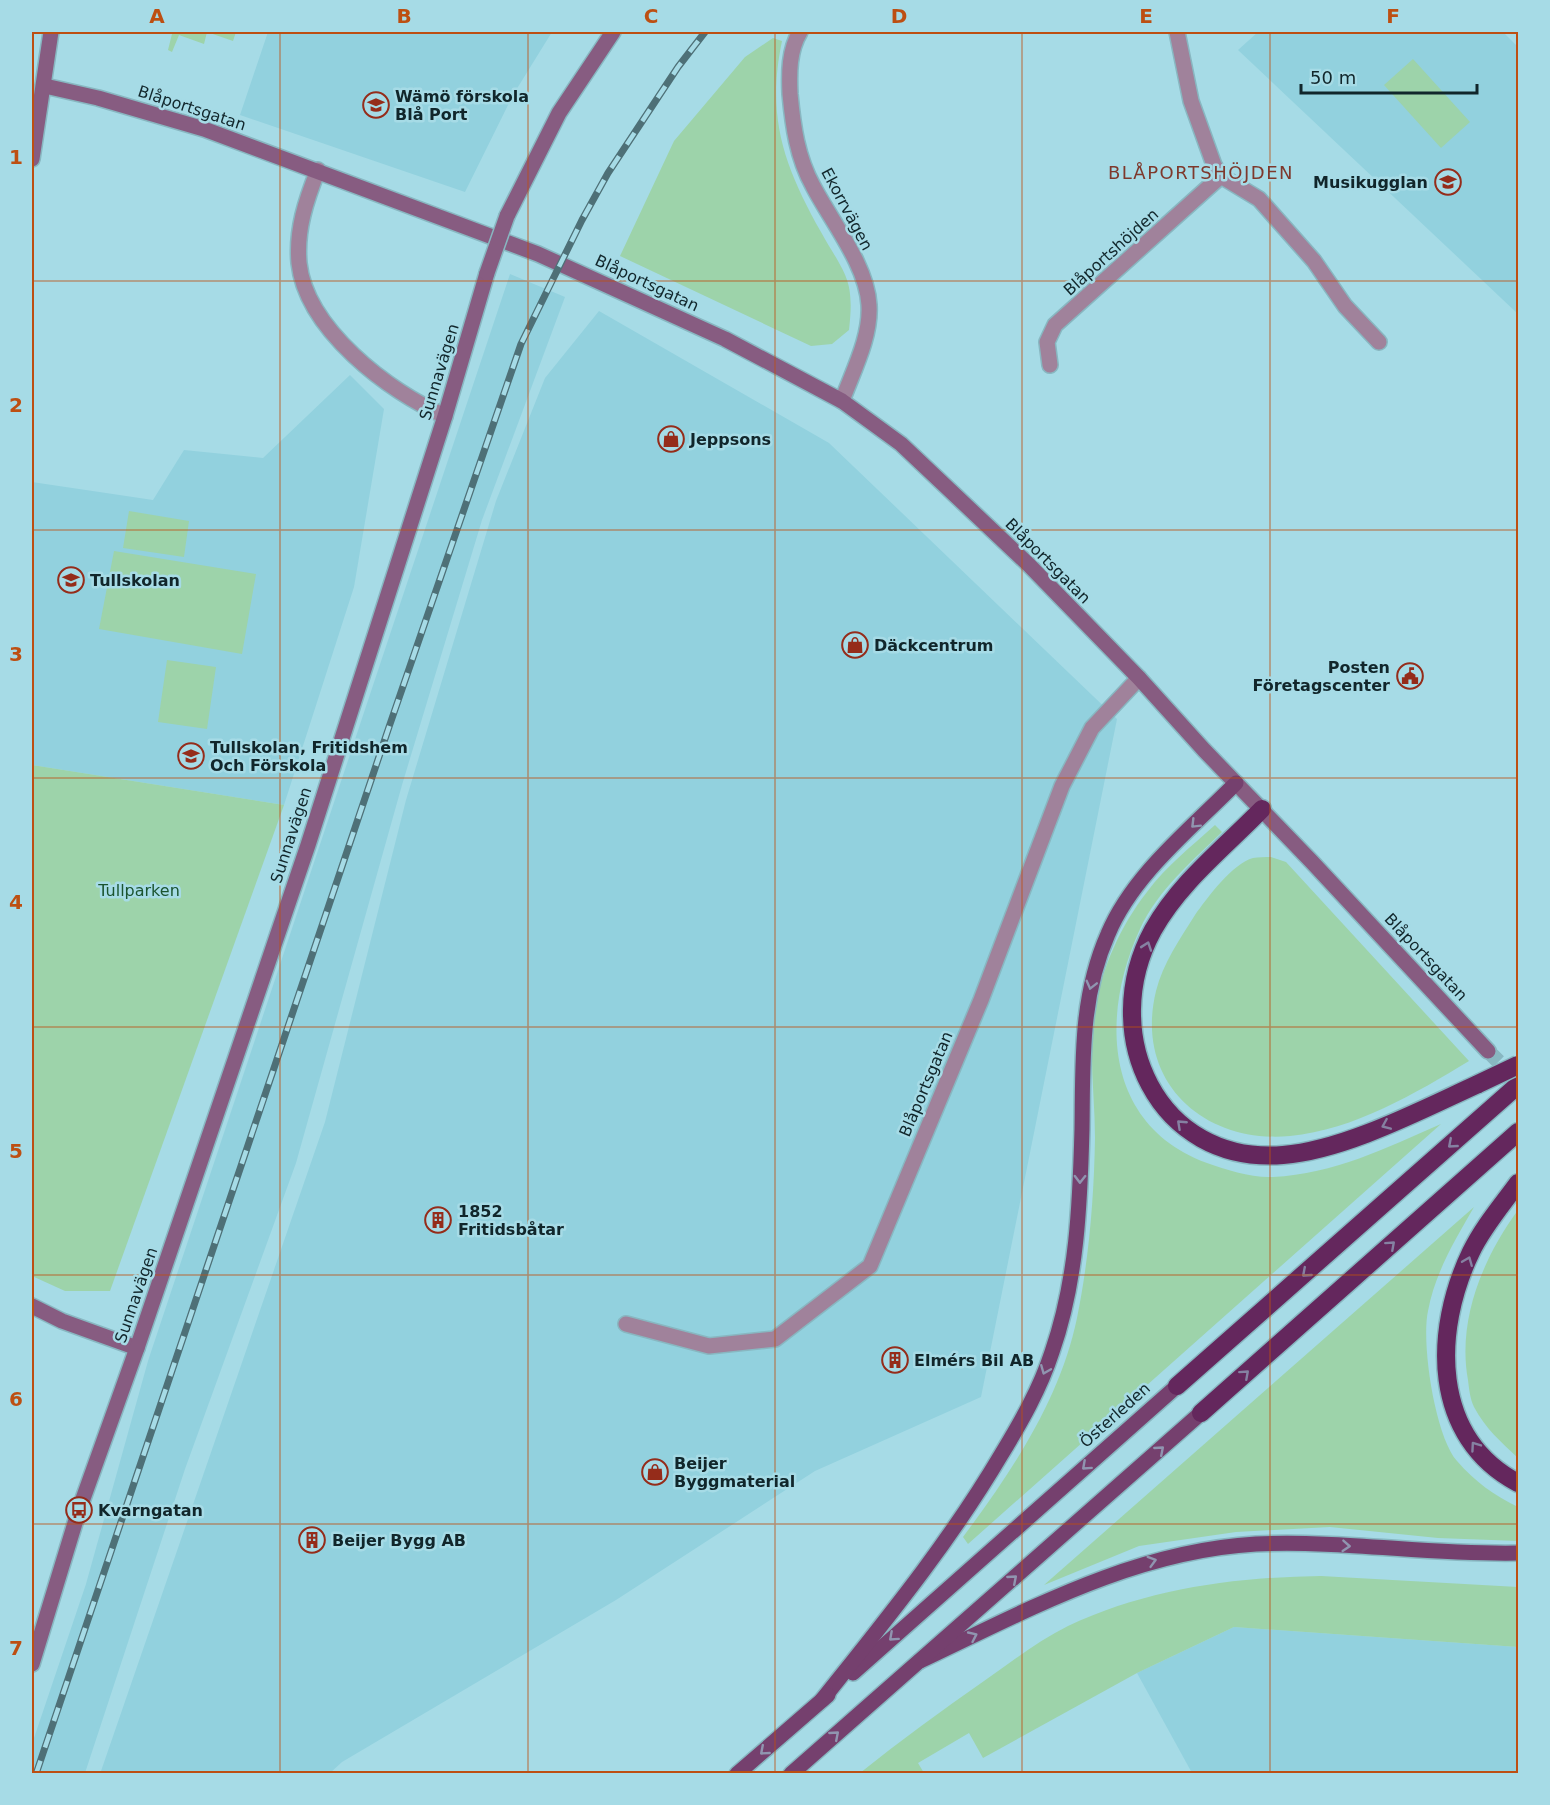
<svg xmlns="http://www.w3.org/2000/svg" width="1550" height="1805" font-family="'DejaVu Sans',sans-serif">
	<style>
		.built { fill: #92d1de }
		.green { fill: #9dd3aa }
		.lines { fill: none; stroke-linecap: round; stroke-linejoin: round }
		.secondary-tunnel { stroke: #88b7c1; stroke-width: 15; stroke-dasharray: 15 8; stroke-linecap: butt }
		.street-casing { stroke: #88b7c1; stroke-width: 18 }
		.secondary-casing { stroke: #88b7c1; stroke-width: 18 }
		.primary-casing { stroke: #88b7c1; stroke-width: 18 }
		.highway-casing { stroke: #88b7c1; stroke-width: 21 }
		.street { stroke: #a0829b; stroke-width: 15 }
		.secondary { stroke: #875c81; stroke-width: 15 }
		.primary { stroke: #75406e; stroke-width: 15 }
		.highway { stroke: #64275d; stroke-width: 18 }
		.rail-casing { stroke: #4e7077; stroke-width: 7 }
		.rail { stroke: #a6dbe6; stroke-width: 4.5; stroke-dasharray: 14; stroke-linecap: butt }
		.secondary-bridge-casing { stroke: #88b7c1; stroke-width: 18; stroke-linecap: butt }
		.highway-bridge-casing { stroke: #88b7c1; stroke-width: 21; stroke-linecap: butt }
		.secondary-bridge { stroke: #875c81; stroke-width: 15 }
		.highway-bridge { stroke: #64275d; stroke-width: 18 }
		.oneway { stroke: #9095b0 }
		.oneway2 { stroke: #8581a2 }
		.grid { fill: none; stroke: #bd4f12; stroke-width: 1.5; stroke-opacity: 0.55 }
		.labels { text-anchor: middle; dominant-baseline: central; stroke-width: 5; stroke-linejoin: round; paint-order: stroke }
		.poi-label { font-size: 16px; font-weight: bold; fill: #11262b; stroke: #a6dbe6; text-anchor: start }
		.street-label { font-size: 16px; fill: #11262b; stroke: #a6dbe6 }
		.park-label { font-size: 16px; fill: #1b542f; stroke: #a6dbe6 }
		.neighbourhood-label { font-size: 18px; letter-spacing: 1.5px; fill: #7e382c; stroke: #a6dbe6 }
		.neatline { fill: none; stroke: #bd4f12; stroke-width: 2 }
		.grid-label { font-size: 20px; text-anchor: middle; font-weight: bold; fill: #bd4f12 }
	</style>
	<rect width="100%" height="100%" fill="#a6dbe6"/>
	<g class="built">
		<path d="M 268,32 L 552,32 L 513,95 L 465,192 L 240,115 Z"/>
		<path d="M 1258,32 L 1503,32 L 1518,47 L 1518,314 L 1238,50 Z"/>
		<path d="M 510,274 L 565,297 L 482,520 L 402,785 L 296,1163 L 185,1469 L 85,1773 L 32,1773 L 32,1744 L 86,1584 L 148,1361 Z"/>
		<path d="M 599,311 L 829,443 L 1117,719 L 981,1397 L 815,1471 L 616,1600 L 342,1762 L 330,1773 L 100,1774 L 325,1122 L 406,800 L 496,501 L 545,378 Z"/>
		<path d="M 350,375 L 384,409 L 354,587 L 284,805 L 32,765 L 32,482 L 153,500 L 184,450 L 263,458 Z"/>
		<path d="M 1234,1627 L 1518,1647 L 1518,1773 L 1192,1773 L 1137,1673 Z"/>
	</g>
	<g class="green">
		<path d="M 166,32 L 236,32 L 233,41 L 207,32 L 204,44 L 179,35 L 172,52 L 168,50 L 172,34 Z"/>
		<path d="M 773,38 L 782,41 C 766,117 784,166 821,232 C 845,275 855,278 849,330 L 832,344 L 811,346 L 620,256 L 674,141 L 745,57 Z"/>
		<path d="M 1413,59 L 1470,122 L 1441,148 L 1384,85 Z"/>
		<path d="M 129,511 L 189,521 L 184,557 L 123,548 Z"/>
		<path d="M 114,551 L 256,574 L 242,654 L 99,629 Z"/>
		<path d="M 167,660 L 216,667 L 207,729 L 158,722 Z"/>
		<path d="M 32,765 L 284,805 L 110,1291 L 65,1291 L 32,1276 Z"/>
		<path d="M 1215,825 L 1222,832 C 1192,861 1158,890 1140,929 C 1100,1016 1104,1125 1207,1163 C 1227,1170 1251,1178 1273,1177 C 1334,1174 1386,1148 1441,1124 L 968,1544 L 963,1537 C 1012,1471 1060,1400 1077,1318 C 1089,1259 1094,1198 1095,1138 C 1095,1096 1088,1053 1095,1011 C 1101,969 1121,925 1147,892 C 1166,866 1192,846 1215,825 Z"/>
		<path d="M 1271,857 L 1286,862 L 1469,1061 C 1416,1093 1354,1130 1290,1136 C 1203,1144 1134,1081 1156,991 C 1163,963 1180,939 1195,915 C 1207,898 1233,863 1253,858 C 1258,857 1265,857 1271,857 Z"/>
		<path d="M 1474,1207 C 1455,1240 1435,1273 1428,1311 C 1421,1343 1435,1436 1457,1461 C 1475,1482 1494,1495 1518,1507 L 1518,1541 L 1438,1538 L 1330,1527 L 1236,1532 L 1139,1546 L 1044,1585 Z"/>
		<path d="M 1518,1210 L 1518,1458 C 1501,1442 1485,1428 1474,1407 C 1470,1399 1469,1388 1468,1380 C 1457,1320 1483,1258 1518,1210 Z"/>
		<path d="M 1321,1576 L 1518,1587 L 1518,1647 L 1234,1627 L 1137,1673 L 983,1758 L 969,1733 L 918,1763 L 924,1773 L 860,1773 C 900,1741 941,1711 984,1681 C 1011,1662 1038,1641 1068,1626 C 1147,1589 1235,1577 1321,1576 Z"/>
	</g>
	<g class="lines">
		<path class="secondary-tunnel" d="M 1488,1051 L 1515,1078"/>
		<g class="street-casing">
			<g id="street">
				<path d="M 800,32 C 789,50 789,73 790,94 C 793,126 797,157 813,186 C 831,221 867,265 869,305 C 871,337 853,371 842,401"/>
				<path d="M 1177,32 L 1191,101 L 1214,165 L 1221,176 L 1259,199 L 1314,261 L 1345,306 L 1379,342"/>
				<path d="M 318,170 C 306,200 296,230 299,263 C 306,329 389,392 445,416"/>
				<path d="M 1050,365 L 1047,342 L 1055,325 L 1221,176"/>
				<path d="M 626,1324 L 709,1346 L 775,1339 L 870,1266 L 981,1000 L 1062,786 L 1092,728 L 1139,678"/>
			</g>
		</g>
		<g class="secondary-casing">
			<g id="secondary">
				<path d="M 45,86 L 98,98 L 204,129 L 538,254 L 725,339 L 842,401 L 901,444 L 1029,565 L 1139,678 L 1204,750 L 1312,862 L 1488,1051"/>
				<path d="M 32,159 L 51,32"/>
				<path d="M 507,216 L 559,113 L 613,32"/>
				<path d="M 32,1306 L 62,1321 L 137,1348"/>
				<path d="M 32,1664 L 79,1510 L 137,1348 L 308,845 L 445,416 L 487,273"/>
			</g>
		</g>
		<g class="primary-casing">
			<g id="primary">
				<path d="M 920,1661 C 1028,1610 1134,1551 1256,1544 C 1343,1540 1431,1555 1518,1553"/>
				<path d="M 853,1673 L 1177,1386"/>
				<path d="M 822,1700 C 885,1621 949,1543 1001,1455 C 1021,1422 1040,1389 1052,1352 C 1077,1280 1080,1205 1082,1129 C 1083,1062 1080,997 1108,934 C 1133,874 1192,828 1236,783"/>
				<path d="M 737,1774 L 828,1695"/>
				<path d="M 791,1774 L 1201,1413"/>
			</g>
		</g>
		<g class="highway-casing">
			<g id="highway">
				<path d="M 1262,809 C 1224,848 1180,882 1153,930 C 1097,1033 1157,1165 1283,1155 C 1345,1150 1421,1110 1478,1084"/>
				<path d="M 1518,1183 C 1502,1205 1483,1227 1471,1252 C 1433,1331 1431,1437 1518,1483"/>
				<path d="M 1177,1386 L 1518,1085"/>
				<path d="M 1201,1413 L 1518,1132"/>
			</g>
		</g>
		<use href="#street" class="street"/>
		<use href="#secondary" class="secondary"/>
		<use href="#primary" class="primary"/>
		<use href="#highway" class="highway"/>
		<g class="rail-casing">
			<path id="rail" d="M 36,1774 L 389,727 L 521,344 L 582,220 L 608,173 L 678,67 L 705,32"/>
		</g>
		<use href="#rail" class="rail"/>
		<g class="secondary-bridge-casing">
			<path id="secondary-bridge" d="M 487,273 L 507,216"/>
		</g>
		<g class="highway-bridge-casing">
			<path id="highway-bridge" d="M 1478,1084 L 1518,1065"/>
		</g>
		<use href="#secondary-bridge" class="secondary-bridge"/>
		<use href="#highway-bridge" class="highway-bridge"/>
	</g>
	<defs><path id="oneway-chevron" d="M-2-3.5L2.5 0L-2 3.5" fill="none" stroke-width="1.6" stroke-linecap="round" stroke-linejoin="round" transform="scale(1.5)"/></defs>
	<g class="oneway">
		<use href="#oneway-chevron" transform="translate(1195 824) rotate(135)"/>
		<use href="#oneway-chevron" transform="translate(1091 985) rotate(104)"/>
		<use href="#oneway-chevron" transform="translate(1080 1179) rotate(91)"/>
		<use href="#oneway-chevron" transform="translate(1045 1370) rotate(112)"/>
		<use href="#oneway-chevron" transform="translate(1160 1450) rotate(-41)"/>
		<use href="#oneway-chevron" transform="translate(1086 1466) rotate(138)"/>
		<use href="#oneway-chevron" transform="translate(1346 1546) rotate(4)"/>
		<use href="#oneway-chevron" transform="translate(1152 1561) rotate(-16)"/>
		<use href="#oneway-chevron" transform="translate(1013 1579) rotate(-41)"/>
		<use href="#oneway-chevron" transform="translate(973 1636) rotate(-25)"/>
		<use href="#oneway-chevron" transform="translate(893 1637) rotate(138)"/>
		<use href="#oneway-chevron" transform="translate(835 1735) rotate(-41)"/>
		<use href="#oneway-chevron" transform="translate(764 1751) rotate(139)"/>
	</g>
	<g class="oneway2">
		<use href="#oneway-chevron" transform="translate(1147 946) rotate(-71)"/>
		<use href="#oneway-chevron" transform="translate(1181 1124) rotate(-137)"/>
		<use href="#oneway-chevron" transform="translate(1386 1125) rotate(157)"/>
		<use href="#oneway-chevron" transform="translate(1452 1144) rotate(139)"/>
		<use href="#oneway-chevron" transform="translate(1391 1245) rotate(-42)"/>
		<use href="#oneway-chevron" transform="translate(1468 1261) rotate(-68)"/>
		<use href="#oneway-chevron" transform="translate(1306 1273) rotate(139)"/>
		<use href="#oneway-chevron" transform="translate(1245 1374) rotate(-42)"/>
		<use href="#oneway-chevron" transform="translate(1475 1446) rotate(-125)"/>
	</g>
	<path class="grid" d="M 280,32 L 280,1774M 528,32 L 528,1774M 775,32 L 775,1774M 1022,32 L 1022,1774M 1270,32 L 1270,1774M 32,281 L 1518,281M 32,530 L 1518,530M 32,778 L 1518,778M 32,1027 L 1518,1027M 32,1275 L 1518,1275M 32,1524 L 1518,1524"/>
	<defs>
		<g id="school-ring" transform="scale(1.35)"><circle r="9.5" fill="#a6dbe6" stroke="#952c1a" stroke-width="1.5"/><path d="M0-5L7-2L0 1L-7-2ZM-4 1L0 2.5L4 1V4Q0 6-4 4Z" fill="#952c1a"/></g>
		<g id="shop-ring" transform="scale(1.35)"><circle r="9.5" fill="#a6dbe6" stroke="#952c1a" stroke-width="1.5"/><path d="M-5-2.5h2.3a2.7 3.5 0 0 1 5.4 0H5L5.5 6h-11ZM-1.5-2.5h3a1.5 2.3 0 0 0-3 0Z" fill="#952c1a"/></g>
		<g id="civic-ring" transform="scale(1.35)"><circle r="9.5" fill="#a6dbe6" stroke="#952c1a" stroke-width="1.5"/><path d="M-.6-6.5H3V-4.5H.6V-3L4-1V1h2V6H-6V1h2V-1L-.6-3ZM-1.2 2.5V6h2.4V2.5Z" fill="#952c1a"/></g>
		<g id="building-ring" transform="scale(1.35)"><circle r="9.5" fill="#a6dbe6" stroke="#952c1a" stroke-width="1.5"/><path d="M-4-6H4V6H1V3H-1V6H-4ZM-2.5-4.3h1.7v1.8h-1.7ZM.8-4.3h1.7v1.8H.8ZM-2.5-1h1.7V.8h-1.7ZM.8-1h1.7V.8H.8Z" fill="#952c1a"/></g>
		<g id="bus-ring" transform="scale(1.35)"><circle r="9.5" fill="#a6dbe6" stroke="#952c1a" stroke-width="1.5"/><path d="M-5-6H5V4H4V6H2V4H-2V6H-4V4H-5ZM-3.5-4V0h7V-4ZM-3.5 1.2v1.5H-2V1.2ZM2 1.2v1.5H3.5V1.2Z" fill="#952c1a"/></g>
	</defs>
	<g fill-rule="evenodd">
		<use href="#school-ring" x="376" y="105"/>
		<use href="#school-ring" x="1448" y="182"/>
		<use href="#shop-ring" x="671" y="439"/>
		<use href="#school-ring" x="71" y="580"/>
		<use href="#shop-ring" x="855" y="645"/>
		<use href="#civic-ring" x="1410" y="676"/>
		<use href="#school-ring" x="191" y="756"/>
		<use href="#building-ring" x="438" y="1220"/>
		<use href="#building-ring" x="895" y="1360"/>
		<use href="#shop-ring" x="655" y="1472"/>
		<use href="#bus-ring" x="79" y="1510"/>
		<use href="#building-ring" x="312" y="1540"/>
	</g>
	<g class="labels">
		<g class="poi-label">
			<text x="395" y="96">Wämö förskola<tspan x="395" dy="18">Blå Port</tspan></text>
			<text x="1428" y="182" text-anchor="end">Musikugglan</text>
			<text x="690" y="439">Jeppsons</text>
			<text x="90" y="580">Tullskolan</text>
			<text x="874" y="645">Däckcentrum</text>
			<text x="1390" y="667" text-anchor="end">Posten<tspan x="1390" dy="18">Företagscenter</tspan></text>
			<text x="210" y="747">Tullskolan, Fritidshem<tspan x="210" dy="18">Och Förskola</tspan></text>
			<text x="458" y="1211">1852<tspan x="458" dy="18">Fritidsbåtar</tspan></text>
			<text x="914" y="1360">Elmérs Bil AB</text>
			<text x="674" y="1463">Beijer<tspan x="674" dy="18">Byggmaterial</tspan></text>
			<text x="98" y="1510">Kvarngatan</text>
			<text x="332" y="1540">Beijer Bygg AB</text>
		</g>
		<g class="street-label">
			<text transform="translate(192 108) rotate(18)">Blåportsgatan</text>
			<text transform="translate(847 209) rotate(62)">Ekorrvägen</text>
			<text transform="translate(1111 252) rotate(-42)">Blåportshöjden</text>
			<text transform="translate(647 283) rotate(25)">Blåportsgatan</text>
			<text transform="translate(439 372) rotate(-73)">Sunnavägen</text>
			<text transform="translate(1048 561) rotate(45)">Blåportsgatan</text>
			<text transform="translate(291 835) rotate(-72)">Sunnavägen</text>
			<text transform="translate(1426 957) rotate(47)">Blåportsgatan</text>
			<text transform="translate(926 1084) rotate(-67)">Blåportsgatan</text>
			<text transform="translate(136 1295) rotate(-71)">Sunnavägen</text>
			<text transform="translate(1115 1415) rotate(-42)">Österleden</text>
		</g>
		<g class="park-label">
			<text x="139" y="890">Tullparken</text>
		</g>
		<g class="neighbourhood-label">
			<text x="1201" y="172">BLÅPORTSHÖJDEN</text>
		</g>
	</g>
	<rect width="1550" height="1805" fill="none" stroke="#a6dbe6" stroke-width="66"/>
	<path d="M1301 84v9h176v-9" fill="none" stroke="#11262b" stroke-width="3"/>
	<text x="1310" y="84" font-size="18" fill="#11262b" stroke="#a6dbe6" stroke-width="4.5" paint-order="stroke">50 m</text>
	<rect x="33" y="33" width="1484" height="1739" class="neatline"/>
	<g class="grid-label">
		<text x="157" y="23">A</text>
		<text x="404" y="23">B</text>
		<text x="651" y="23">C</text>
		<text x="899" y="23">D</text>
		<text x="1146" y="23">E</text>
		<text x="1393" y="23">F</text>
		<text x="16" y="164">1</text>
		<text x="16" y="412">2</text>
		<text x="16" y="661">3</text>
		<text x="16" y="909">4</text>
		<text x="16" y="1158">5</text>
		<text x="16" y="1406">6</text>
		<text x="16" y="1655">7</text>
	</g>
</svg>
